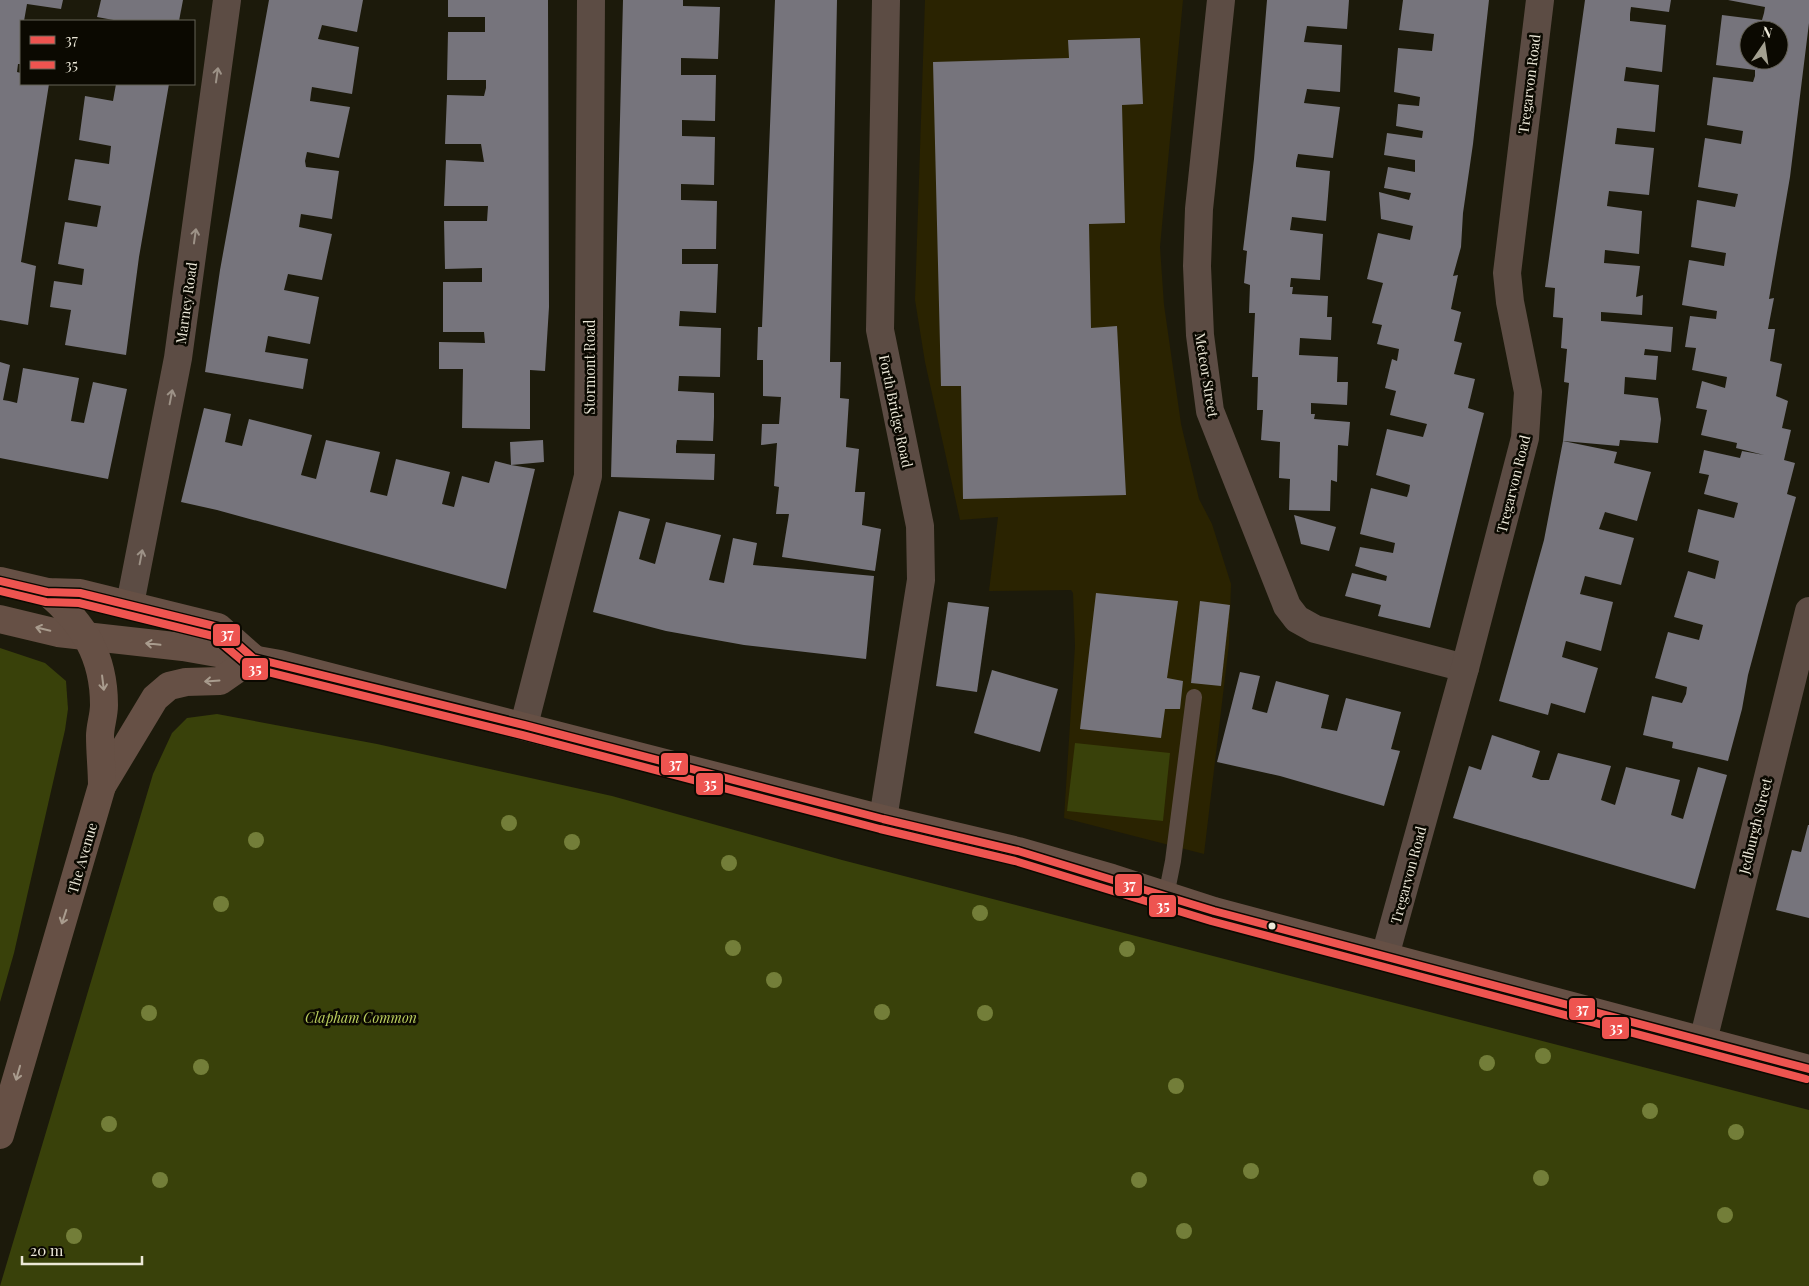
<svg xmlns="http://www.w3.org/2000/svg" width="1809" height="1286" font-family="'Playfair Display',serif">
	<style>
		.built { fill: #2a2301 }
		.green { fill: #39410a }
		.building { fill: #76747c; fill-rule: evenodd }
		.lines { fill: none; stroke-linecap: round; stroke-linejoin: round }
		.service { stroke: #5c4c44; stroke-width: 16 }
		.minor { stroke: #5c4c44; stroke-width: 28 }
		.trunk { stroke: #665045; stroke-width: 28 }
		.bus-1-casing { stroke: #0b0901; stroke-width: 11 }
		.bus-2-casing { stroke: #0b0901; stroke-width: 11 }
		.bus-1 { stroke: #ee5450; stroke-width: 8 }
		.bus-2 { stroke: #ee5450; stroke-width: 8 }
		.tree { fill: #737e39 }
		.oneway { stroke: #9d9287 }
		.oneway2 { stroke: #a99c8e }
		.bus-dot { fill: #ece8d8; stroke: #0b0901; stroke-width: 2 }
		.labels { text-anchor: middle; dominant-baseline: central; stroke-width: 5; stroke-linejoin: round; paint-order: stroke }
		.street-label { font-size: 14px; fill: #ece8d8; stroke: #0b0901 }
		.park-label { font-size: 14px; font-style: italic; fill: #bbcf5e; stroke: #0b0901 }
		.line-badge { stroke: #0b0901; stroke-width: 2 }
		.badge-label { font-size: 14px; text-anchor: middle; font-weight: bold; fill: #fff }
	</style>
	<rect width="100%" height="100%" fill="#1c1a0b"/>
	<path class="built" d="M 925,0 L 1183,0 L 1160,247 L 1164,305 L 1181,424 L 1199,499 L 1212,524 L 1231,584 L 1229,644 L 1204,854 L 1064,818 L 1075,646 L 1073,593 L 1071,590 L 989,591 L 998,517 L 960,520 L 925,362 L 915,300 Z"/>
	<g class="green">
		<path d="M 0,648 L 45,663 L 66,681 L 68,709 L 65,730 L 14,953 L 0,1002 Z"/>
		<path d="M 217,714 L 377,744 L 612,796 L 842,860 L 1809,1110 L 1809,1286 L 0,1286 L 153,774 L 172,733 L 187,718 Z"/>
		<path d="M 1075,743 L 1170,753 L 1163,821 L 1067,811 Z"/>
	</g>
	<g class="building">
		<path d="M 0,0 L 63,0 L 61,9 L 27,4 L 24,21 L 21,21 L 21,64 L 18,64 L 17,72 L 21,73 L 21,84 L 49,84 L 21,262 L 36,266 L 28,325 L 0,320 Z"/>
		<path d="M 101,0 L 183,0 L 179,21 L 119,21 L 97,17 Z"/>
		<path d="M 269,0 L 363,0 L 357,32 L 322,25 L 318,39 L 359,47 L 352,94 L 312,87 L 311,93 L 310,101 L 350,107 L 339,158 L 307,152 L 305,161 L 306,167 L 339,171 L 332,219 L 301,214 L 299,227 L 332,234 L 322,280 L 288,274 L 284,290 L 319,297 L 310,344 L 268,336 L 265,352 L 308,359 L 303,389 L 205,372 L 220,270 Z"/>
		<path d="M 448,0 L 548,0 L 549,307 L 545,371 L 530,370 L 530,429 L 462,428 L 463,369 L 439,369 L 439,342 L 485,343 L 484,332 L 443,332 L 443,282 L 482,282 L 482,268 L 445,269 L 444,221 L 487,221 L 488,206 L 444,206 L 446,160 L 484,162 L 481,144 L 445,144 L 447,95 L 484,96 L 486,88 L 486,80 L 447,80 L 448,32 L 485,32 L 485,17 L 448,17 Z"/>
		<path d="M 623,0 L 683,0 L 683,6 L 720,7 L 718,59 L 681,58 L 681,75 L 716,75 L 715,121 L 682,120 L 682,136 L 715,137 L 714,185 L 681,184 L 681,200 L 717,201 L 716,249 L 682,249 L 682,264 L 718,264 L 716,313 L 680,311 L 679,326 L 721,328 L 720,377 L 679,376 L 678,391 L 714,393 L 714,417 L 713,441 L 677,440 L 676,446 L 676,453 L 715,454 L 714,480 L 611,477 Z"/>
		<path d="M 775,0 L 837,0 L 830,362 L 841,362 L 840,398 L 849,399 L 846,447 L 859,449 L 855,492 L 865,492 L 862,525 L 881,529 L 875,571 L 782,557 L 789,514 L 776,514 L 779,487 L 774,486 L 777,443 L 761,445 L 762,424 L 779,424 L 781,397 L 763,396 L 763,360 L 757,360 L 758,327 L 762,327 Z"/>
		<path d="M 1267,0 L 1349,0 L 1347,29 L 1307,26 L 1304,42 L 1342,45 L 1341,69 L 1340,92 L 1307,89 L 1304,103 L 1340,107 L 1333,158 L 1298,154 L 1296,163 L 1296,167 L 1330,171 L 1326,221 L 1292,217 L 1290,230 L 1323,234 L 1320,280 L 1291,278 L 1290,287 L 1293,287 L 1292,294 L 1328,296 L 1327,317 L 1332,317 L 1331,340 L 1300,338 L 1299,355 L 1338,357 L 1337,382 L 1348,382 L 1347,405 L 1311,403 L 1311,414 L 1315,414 L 1314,419 L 1350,422 L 1348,446 L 1338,445 L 1337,482 L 1331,480 L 1330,511 L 1289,510 L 1290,479 L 1279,478 L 1280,442 L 1261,440 L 1263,410 L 1257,410 L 1258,377 L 1252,377 L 1255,313 L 1249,313 L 1250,285 L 1244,283 L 1247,251 L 1243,250 L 1254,159 Z"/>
		<path d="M 1403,0 L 1489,0 L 1473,144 L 1463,213 L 1461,247 L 1453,276 L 1458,275 L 1451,309 L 1461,312 L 1454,341 L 1462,343 L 1454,374 L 1475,379 L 1468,408 L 1484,413 L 1430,628 L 1378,616 L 1381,605 L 1345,596 L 1352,573 L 1386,581 L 1387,576 L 1355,566 L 1360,547 L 1393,553 L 1395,543 L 1360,534 L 1371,488 L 1407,497 L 1409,491 L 1410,485 L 1376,475 L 1387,429 L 1423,437 L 1427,424 L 1390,415 L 1396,391 L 1385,388 L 1392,359 L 1397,361 L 1399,349 L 1377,344 L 1382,325 L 1372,323 L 1383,283 L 1367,279 L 1378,233 L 1410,240 L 1413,226 L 1381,219 L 1379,192 L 1409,200 L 1411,193 L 1384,188 L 1388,167 L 1415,172 L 1415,160 L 1384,155 L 1387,133 L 1422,138 L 1423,131 L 1396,126 L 1398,104 L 1419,106 L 1420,97 L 1394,92 L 1398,48 L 1432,51 L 1434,34 L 1399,30 Z"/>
		<path d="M 1585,0 L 1671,0 L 1669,12 L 1631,7 L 1630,14 L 1630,21 L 1666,25 L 1662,72 L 1626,67 L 1624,81 L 1659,85 L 1655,132 L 1617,128 L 1615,144 L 1654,148 L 1649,195 L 1609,191 L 1607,206 L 1642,211 L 1639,254 L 1605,250 L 1604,263 L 1640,266 L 1636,297 L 1643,295 L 1642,315 L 1601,312 L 1601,321 L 1673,327 L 1671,352 L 1645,349 L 1644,355 L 1658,356 L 1656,380 L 1625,377 L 1624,394 L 1658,398 L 1661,419 L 1658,443 L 1620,440 L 1619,446 L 1563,441 L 1569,383 L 1564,382 L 1567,349 L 1561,348 L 1563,318 L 1553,317 L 1555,288 L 1545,287 Z"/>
		<path d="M 1728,0 L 1809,0 L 1809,23 L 1790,177 L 1769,299 L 1774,298 L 1768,329 L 1775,329 L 1770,361 L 1782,364 L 1776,396 L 1788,401 L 1782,428 L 1791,430 L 1784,460 L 1795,463 L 1787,494 L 1796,497 L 1748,675 L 1742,709 L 1728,761 L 1672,748 L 1673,742 L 1643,735 L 1652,696 L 1682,703 L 1686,694 L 1687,687 L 1655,678 L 1668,632 L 1699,640 L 1703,625 L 1674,617 L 1688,571 L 1715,579 L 1719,561 L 1688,552 L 1698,509 L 1734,518 L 1738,503 L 1704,494 L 1709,475 L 1699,473 L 1704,450 L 1740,458 L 1742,451 L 1764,455 L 1736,448 L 1737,443 L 1701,435 L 1707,410 L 1696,408 L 1702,381 L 1725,388 L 1727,377 L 1692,370 L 1696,348 L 1685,347 L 1690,316 L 1716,319 L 1717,311 L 1682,305 L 1689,260 L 1724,266 L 1726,253 L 1691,247 L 1697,200 L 1735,207 L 1738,194 L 1698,187 L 1705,138 L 1741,144 L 1743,131 L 1707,125 L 1713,77 L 1753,82 L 1755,76 L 1755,70 L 1716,65 L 1722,15 L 1762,20 L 1764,13 L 1765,7 ZM 1749,30 L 1779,30 L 1779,60 L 1749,60 Z"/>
		<path d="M 1140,38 L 1143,104 L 1122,105 L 1125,223 L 1089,224 L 1091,328 L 1117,326 L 1126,495 L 963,499 L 961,386 L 941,386 L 933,62 L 1069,58 L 1068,40 Z"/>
		<path d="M 116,84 L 169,84 L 139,257 L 126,355 L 65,345 L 71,310 L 50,307 L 54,281 L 82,285 L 84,269 L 58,264 L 65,222 L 97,227 L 101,206 L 68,200 L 75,159 L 109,164 L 111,146 L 79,140 L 85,96 L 113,101 Z"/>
		<path d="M 0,362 L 10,365 L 3,400 L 9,401 L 17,403 L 23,368 L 79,378 L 71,421 L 84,423 L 93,382 L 127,389 L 108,479 L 0,458 Z"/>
		<path d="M 204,408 L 231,414 L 225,442 L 242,446 L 249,419 L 312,435 L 301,475 L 316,479 L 326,440 L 380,452 L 370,492 L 387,496 L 396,459 L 450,472 L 442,504 L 454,507 L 462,476 L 489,483 L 495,461 L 511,465 L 510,442 L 543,440 L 544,462 L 511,465 L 535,469 L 506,589 L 217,510 L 181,502 Z"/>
		<path d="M 1563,441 L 1617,452 L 1614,463 L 1651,472 L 1637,521 L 1605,512 L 1599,529 L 1634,538 L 1621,585 L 1585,576 L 1580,594 L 1613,602 L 1601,651 L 1566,641 L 1562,657 L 1598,668 L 1585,713 L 1551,703 L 1548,715 L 1499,701 L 1544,540 Z"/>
		<path d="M 619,511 L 650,519 L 639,559 L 655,564 L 666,522 L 721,535 L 709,580 L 724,583 L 733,538 L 757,543 L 753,565 L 874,576 L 866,659 L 744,645 L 666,631 L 593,612 Z"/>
		<path d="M 1294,515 L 1336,527 L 1329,551 L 1301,544 Z"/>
		<path d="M 1096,593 L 1178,601 L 1167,678 L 1183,681 L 1180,709 L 1165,709 L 1161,738 L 1080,729 Z"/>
		<path d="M 1200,601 L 1230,605 L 1221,686 L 1191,683 Z"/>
		<path d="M 948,602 L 989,607 L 977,692 L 936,686 Z"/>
		<path d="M 992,670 L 1058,689 L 1040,752 L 974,733 Z"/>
		<path d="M 1240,672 L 1260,676 L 1252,709 L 1259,711 L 1267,713 L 1276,681 L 1329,695 L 1321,728 L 1337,731 L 1346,698 L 1401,712 L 1391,749 L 1400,751 L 1384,806 L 1280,776 L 1217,762 Z"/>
		<path d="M 1492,735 L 1540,751 L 1532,777 L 1541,780 L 1549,780 L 1558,753 L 1611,766 L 1601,800 L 1615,805 L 1626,767 L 1680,780 L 1671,815 L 1683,819 L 1698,767 L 1727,775 L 1695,889 L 1453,818 L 1469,766 L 1481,770 Z"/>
		<path d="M 1808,825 L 1809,825 L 1809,918 L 1776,910 L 1792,850 L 1801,852 Z"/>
	</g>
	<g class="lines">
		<path class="service" d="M 1166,896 L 1173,861 L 1194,697"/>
		<g class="minor">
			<path d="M 1221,0 L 1199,209 L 1197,266 L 1200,335 L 1210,411 L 1287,606 L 1297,619 L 1315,629 L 1465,668"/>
			<path d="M 130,604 L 178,358 L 227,0"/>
			<path d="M 524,725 L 588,476 L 591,0"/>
			<path d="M 883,819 L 921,580 L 920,526 L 880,330 L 886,0"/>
			<path d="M 1385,956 L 1465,668 L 1525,438 L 1528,392 L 1510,302 L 1507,273 L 1540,0"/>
			<path d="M 1703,1041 L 1809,611"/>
		</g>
		<g class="trunk">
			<path d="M 0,581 L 47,592 L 80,593 L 218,627 L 253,658"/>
			<path d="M 0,619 L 58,633 L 183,647 L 280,664 L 883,819 L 1018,851 L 1112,878 L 1214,911 L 1809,1069"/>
			<path d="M 102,786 L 155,698 L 169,686 L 186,682 L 220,681 L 253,658"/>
			<path d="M 0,1135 L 102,786 C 102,770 100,753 100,736 C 100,726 104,716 104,705 C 104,656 84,624 47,592"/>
		</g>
		<g class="bus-1-casing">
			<path id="bus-1" d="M 0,581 L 47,592 L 80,593 L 218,627 L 253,658 L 524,725 L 883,819 L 1018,851 L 1214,911 L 1809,1069"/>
		</g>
		<g class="bus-2-casing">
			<path id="bus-2" d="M 0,591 L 46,602 L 79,603 L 213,636 L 251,668 L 522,735 L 880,829 L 1015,861 L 1211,921 L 1806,1079"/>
		</g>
		<use href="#bus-1" class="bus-1"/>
		<use href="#bus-2" class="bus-2"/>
	</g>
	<g class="tree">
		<circle cx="509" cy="823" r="8"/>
		<circle cx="256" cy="840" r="8"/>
		<circle cx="572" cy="842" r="8"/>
		<circle cx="729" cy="863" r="8"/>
		<circle cx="221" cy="904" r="8"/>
		<circle cx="980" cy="913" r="8"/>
		<circle cx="733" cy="948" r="8"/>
		<circle cx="1127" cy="949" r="8"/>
		<circle cx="774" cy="980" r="8"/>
		<circle cx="882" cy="1012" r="8"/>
		<circle cx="149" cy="1013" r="8"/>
		<circle cx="985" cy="1013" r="8"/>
		<circle cx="1543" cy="1056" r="8"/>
		<circle cx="1487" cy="1063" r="8"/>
		<circle cx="201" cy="1067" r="8"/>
		<circle cx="1176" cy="1086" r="8"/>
		<circle cx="1650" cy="1111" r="8"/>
		<circle cx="109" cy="1124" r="8"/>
		<circle cx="1736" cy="1132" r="8"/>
		<circle cx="1251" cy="1171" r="8"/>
		<circle cx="1541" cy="1178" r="8"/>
		<circle cx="160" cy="1180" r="8"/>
		<circle cx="1139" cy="1180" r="8"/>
		<circle cx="1725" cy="1215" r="8"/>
		<circle cx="1184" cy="1231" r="8"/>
		<circle cx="74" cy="1236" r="8"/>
	</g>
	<defs><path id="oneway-shaft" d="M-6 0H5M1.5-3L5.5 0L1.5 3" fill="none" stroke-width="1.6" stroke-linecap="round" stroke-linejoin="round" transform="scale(1.25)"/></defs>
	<g class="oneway">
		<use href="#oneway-shaft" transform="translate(217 75) rotate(-82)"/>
		<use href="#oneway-shaft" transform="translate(195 236) rotate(-82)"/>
		<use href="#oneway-shaft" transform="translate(171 397) rotate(-79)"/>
		<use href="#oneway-shaft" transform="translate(141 557) rotate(-79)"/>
	</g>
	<g class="oneway2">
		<use href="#oneway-shaft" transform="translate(43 629) rotate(-167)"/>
		<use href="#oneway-shaft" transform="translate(153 644) rotate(-174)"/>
		<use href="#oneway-shaft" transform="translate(212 681) rotate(176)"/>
		<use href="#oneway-shaft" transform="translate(103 683) rotate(83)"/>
		<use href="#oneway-shaft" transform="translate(64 917) rotate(108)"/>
		<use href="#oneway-shaft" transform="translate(18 1073) rotate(106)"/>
	</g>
	<circle class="bus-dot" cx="1272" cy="926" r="4.5"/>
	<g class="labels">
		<g class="street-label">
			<text transform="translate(1529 84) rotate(-83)">Tregarvon Road</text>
			<text transform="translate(186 303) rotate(-82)">Marney Road</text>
			<text transform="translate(589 367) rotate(-90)">Stormont Road</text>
			<text transform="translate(1207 375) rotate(81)">Meteor Street</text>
			<text transform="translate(896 411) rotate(78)">Forth Bridge Road</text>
			<text transform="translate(1513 484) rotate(-76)">Tregarvon Road</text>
			<text transform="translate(1755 826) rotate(-76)">Jedburgh Street</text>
			<text transform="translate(82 858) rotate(-74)">The Avenue</text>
			<text transform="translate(1408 875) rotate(-75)">Tregarvon Road</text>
		</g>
		<g class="park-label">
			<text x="361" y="1017">Clapham Common</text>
		</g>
	</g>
	<g class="line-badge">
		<rect x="212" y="623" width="29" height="24" rx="5" fill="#ee5450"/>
		<rect x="241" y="657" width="28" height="24" rx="5" fill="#ee5450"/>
		<rect x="660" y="752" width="29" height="24" rx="5" fill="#ee5450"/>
		<rect x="695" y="772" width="29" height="24" rx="5" fill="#ee5450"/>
		<rect x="1114" y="873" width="29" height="24" rx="5" fill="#ee5450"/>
		<rect x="1148" y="894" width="29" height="24" rx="5" fill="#ee5450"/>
		<rect x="1568" y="997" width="28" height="24" rx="5" fill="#ee5450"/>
		<rect x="1601" y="1016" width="29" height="24" rx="5" fill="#ee5450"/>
	</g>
	<g class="badge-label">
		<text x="227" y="639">37</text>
		<text x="255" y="674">35</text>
		<text x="675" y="769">37</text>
		<text x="710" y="789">35</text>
		<text x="1129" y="890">37</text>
		<text x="1163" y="911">35</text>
		<text x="1582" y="1014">37</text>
		<text x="1616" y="1033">35</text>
	</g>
	<rect x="20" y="20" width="175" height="65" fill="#0b0901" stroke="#656257"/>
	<rect x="30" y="36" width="25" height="8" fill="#ee5450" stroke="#656257"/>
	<text x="65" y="45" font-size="15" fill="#ece8d8">37</text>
	<rect x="30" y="61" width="25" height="8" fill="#ee5450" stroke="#656257"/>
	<text x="65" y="70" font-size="15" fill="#ece8d8">35</text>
	<g transform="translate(1764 45) rotate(13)"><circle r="24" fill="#0b0901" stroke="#656257"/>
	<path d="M0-4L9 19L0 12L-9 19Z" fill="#a3a090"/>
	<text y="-8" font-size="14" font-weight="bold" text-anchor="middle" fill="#ece8d8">N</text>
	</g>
	<path d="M22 1256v8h120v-8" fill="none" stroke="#ece8d8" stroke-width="2.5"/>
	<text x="30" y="1256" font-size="15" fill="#ece8d8" stroke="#0b0901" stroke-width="4" paint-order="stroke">20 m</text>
</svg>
